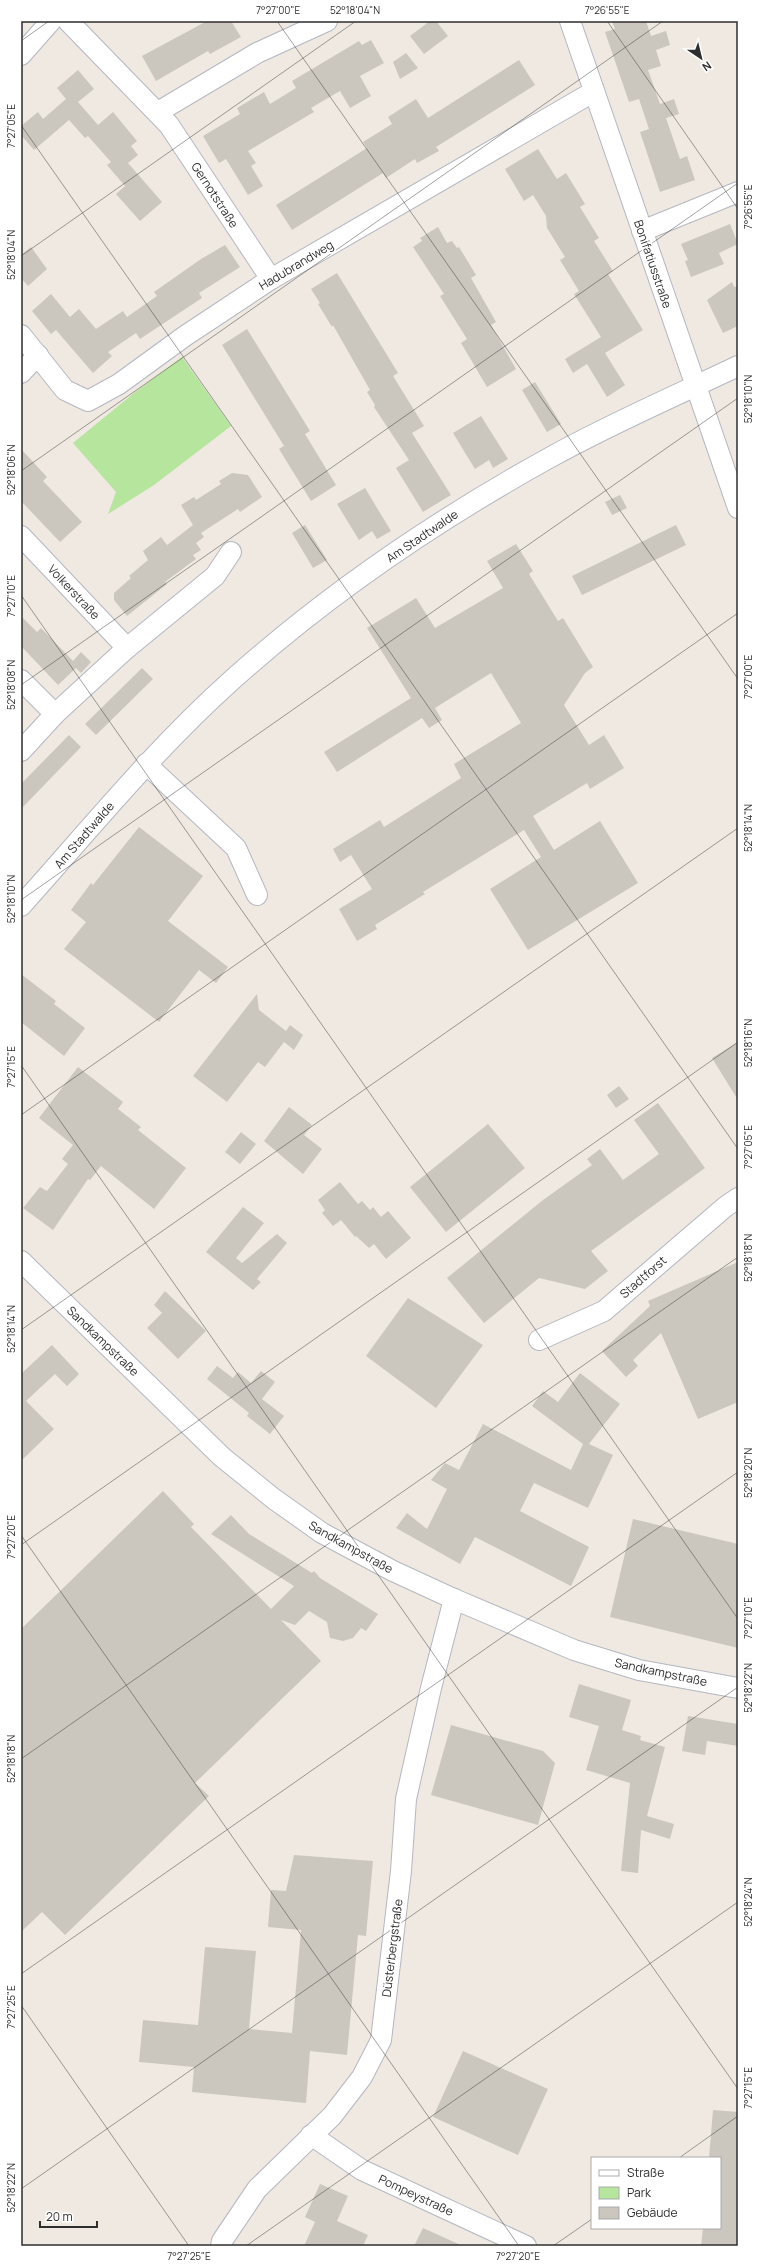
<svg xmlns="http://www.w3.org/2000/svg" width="759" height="2267" font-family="Manrope,sans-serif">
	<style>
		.green { fill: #b6e59e }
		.building { fill: #cbc7bf }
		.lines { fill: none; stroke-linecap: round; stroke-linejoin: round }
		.minor-casing { stroke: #b4b7c1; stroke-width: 22 }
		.minor { stroke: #fff; stroke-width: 20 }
		.ticks { fill: none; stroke: #2e2e2e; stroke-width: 1; stroke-opacity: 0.45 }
		.labels { text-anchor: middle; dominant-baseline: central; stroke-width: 3.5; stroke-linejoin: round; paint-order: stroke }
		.street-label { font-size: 12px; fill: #2e2e2e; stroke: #fff }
		.neatline { fill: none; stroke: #2e2e2e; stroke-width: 1.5 }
		.ticks-label { font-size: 10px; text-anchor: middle; fill: #2e2e2e }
	</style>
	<rect width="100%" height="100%" fill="#efe9e1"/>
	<path class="green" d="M 182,357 L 231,426 L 154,485 L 108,514 L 116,492 L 73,443 L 134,393 Z"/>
	<g class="building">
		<path d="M 207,21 L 231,21 L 241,37 L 210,54 L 208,51 L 156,81 L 142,56 Z"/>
		<path d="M 430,21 L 436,21 L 448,36 L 424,54 L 410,36 Z"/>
		<path d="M 612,21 L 646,21 L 651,36 L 666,31 L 670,45 L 656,50 L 661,66 L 648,70 L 660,104 L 674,99 L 679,114 L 666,118 L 680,159 L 687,156 L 695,180 L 660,192 L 640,132 L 649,129 L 639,99 L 629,102 L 605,32 L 615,29 Z"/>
		<path d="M 371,40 L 384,63 L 360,76 L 371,96 L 350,108 L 340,91 L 311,108 L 314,112 L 248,151 L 256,163 L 251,166 L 263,186 L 248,195 L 226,159 L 219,163 L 203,136 L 240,114 L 237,108 L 264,92 L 270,104 L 296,88 L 292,81 L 359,41 L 362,45 Z"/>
		<path d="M 406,53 L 418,68 L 400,79 L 393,62 Z"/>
		<path d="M 519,60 L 535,85 L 436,147 L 439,151 L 417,163 L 415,159 L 386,178 L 383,173 L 292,230 L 276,205 L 367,148 L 363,142 L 392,124 L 388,117 L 416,99 L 428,118 Z"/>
		<path d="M 78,70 L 94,89 L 78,102 L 98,125 L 113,112 L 137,141 L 131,146 L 138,155 L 128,163 L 162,202 L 140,221 L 116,194 L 125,186 L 107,165 L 111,162 L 88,136 L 85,138 L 69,120 L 34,150 L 21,135 L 21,126 L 38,112 L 43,119 L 66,99 L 57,88 Z"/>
		<path d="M 538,149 L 557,179 L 566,173 L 585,204 L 580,207 L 599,238 L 594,241 L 613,271 L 608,274 L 643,330 L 605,353 L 625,385 L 607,397 L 587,364 L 573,373 L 565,359 L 601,337 L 574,294 L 579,291 L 560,260 L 565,257 L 547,228 L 546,216 L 533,195 L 524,201 L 505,169 Z"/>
		<path d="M 730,224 L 738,244 L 719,253 L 724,264 L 691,277 L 685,261 L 688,260 L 681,244 Z"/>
		<path d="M 438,227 L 447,243 L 452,241 L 457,248 L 459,247 L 476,275 L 471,278 L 496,322 L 491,325 L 516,369 L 487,387 L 461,343 L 467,339 L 440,296 L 444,294 L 413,247 L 422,241 L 420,238 Z"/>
		<path d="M 225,245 L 240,267 L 199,293 L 202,298 L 140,339 L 136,333 L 108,352 L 112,356 L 93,373 L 56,330 L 51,334 L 32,311 L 51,294 L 70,317 L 79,309 L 96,329 L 123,311 L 127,317 L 157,296 L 154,292 L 201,259 Z"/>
		<path d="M 31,247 L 47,269 L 28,286 L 21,278 L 21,255 Z"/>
		<path d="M 337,273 L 398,373 L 393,376 L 424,426 L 412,433 L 451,495 L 423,512 L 396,468 L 409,460 L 374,407 L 375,405 L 367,392 L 370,390 L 333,325 L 332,327 L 318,304 L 320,303 L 311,289 Z"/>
		<path d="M 732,282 L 734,287 L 738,286 L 738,326 L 723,333 L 707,300 Z"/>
		<path d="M 247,329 L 310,431 L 305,434 L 336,485 L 311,501 L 279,449 L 284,446 L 222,345 Z"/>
		<path d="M 535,382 L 561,424 L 547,432 L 522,390 Z"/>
		<path d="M 481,416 L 508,459 L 493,468 L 489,460 L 475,469 L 453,433 Z"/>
		<path d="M 21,449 L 47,477 L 43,481 L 82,522 L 60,542 L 21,501 Z"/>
		<path d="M 232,473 L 248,475 L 262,497 L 240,512 L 238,509 L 201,533 L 204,537 L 196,543 L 201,550 L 193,555 L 196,559 L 165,582 L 167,584 L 127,616 L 114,600 L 114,593 L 131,578 L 129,576 L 148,560 L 143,551 L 161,537 L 167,545 L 193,525 L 181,505 L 194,497 L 196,500 L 221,484 L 219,481 Z"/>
		<path d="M 365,488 L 391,531 L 377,539 L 372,531 L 359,540 L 337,504 Z"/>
		<path d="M 620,495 L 627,508 L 612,515 L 605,502 Z"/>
		<path d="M 305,525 L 327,560 L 313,568 L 292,533 Z"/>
		<path d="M 676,525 L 686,545 L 582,595 L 572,576 Z"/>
		<path d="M 516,544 L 533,571 L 529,574 L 558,621 L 563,618 L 593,667 L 585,673 L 564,705 L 589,745 L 604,735 L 624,768 L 590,789 L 587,783 L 533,816 L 554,850 L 600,821 L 638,883 L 528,950 L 490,889 L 541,857 L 524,830 L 423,892 L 425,894 L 375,925 L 377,929 L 357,941 L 339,909 L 372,889 L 351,855 L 340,862 L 333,849 L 380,820 L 384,827 L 461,778 L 454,764 L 521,723 L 491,673 L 435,708 L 442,720 L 429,728 L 422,718 L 337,772 L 324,752 L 411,698 L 367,628 L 416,598 L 435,628 L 503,588 L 487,561 Z"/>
		<path d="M 21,616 L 37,632 L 41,628 L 73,661 L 81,652 L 91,662 L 81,673 L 76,668 L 58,685 L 21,646 Z"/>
		<path d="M 142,668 L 153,679 L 96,735 L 85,724 Z"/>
		<path d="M 69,735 L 81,747 L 21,809 L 21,784 Z"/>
		<path d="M 139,827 L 203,876 L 168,921 L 228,967 L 216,983 L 199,970 L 159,1022 L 64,949 L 86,922 L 71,910 L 91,883 L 93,885 Z"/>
		<path d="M 21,974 L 56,1001 L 54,1004 L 85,1028 L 64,1056 L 21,1022 Z"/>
		<path d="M 257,994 L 259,1010 L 286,1031 L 290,1025 L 303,1035 L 294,1050 L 284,1042 L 265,1067 L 258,1062 L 227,1102 L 193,1076 Z"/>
		<path d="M 738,1042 L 738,1100 L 712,1058 Z"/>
		<path d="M 78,1067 L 123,1102 L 118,1109 L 141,1127 L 138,1130 L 186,1168 L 154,1209 L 101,1166 L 90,1180 L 88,1179 L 53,1230 L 23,1208 L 40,1187 L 47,1191 L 68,1164 L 62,1159 L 73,1145 L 39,1118 Z"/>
		<path d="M 619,1086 L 629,1099 L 616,1108 L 607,1095 Z"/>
		<path d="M 658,1103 L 705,1168 L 591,1251 L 608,1271 L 585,1289 L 539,1278 L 484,1323 L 447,1278 L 543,1200 L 592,1165 L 587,1159 L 600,1149 L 623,1180 L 659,1154 L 634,1120 Z"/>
		<path d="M 289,1107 L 312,1125 L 304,1135 L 322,1149 L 303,1174 L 264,1141 Z"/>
		<path d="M 488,1124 L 525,1168 L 446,1232 L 410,1187 Z"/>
		<path d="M 241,1132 L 256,1144 L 240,1164 L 225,1152 Z"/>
		<path d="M 340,1182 L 358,1204 L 362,1201 L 370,1210 L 373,1207 L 381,1217 L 388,1211 L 411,1238 L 386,1259 L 374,1244 L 369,1248 L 356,1236 L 355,1237 L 341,1220 L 333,1226 L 322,1213 L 325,1210 L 318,1200 Z"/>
		<path d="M 243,1207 L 264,1223 L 236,1258 L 242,1263 L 277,1234 L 287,1243 L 257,1279 L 261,1282 L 253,1290 L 206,1252 Z"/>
		<path d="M 738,1262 L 738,1402 L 698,1419 L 661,1333 L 633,1360 L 638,1366 L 626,1377 L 602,1351 L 650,1306 L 648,1301 Z"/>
		<path d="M 165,1291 L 206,1331 L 178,1359 L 147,1328 L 162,1313 L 154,1305 Z"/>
		<path d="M 408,1298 L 483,1345 L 436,1408 L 366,1356 Z"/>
		<path d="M 52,1345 L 79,1374 L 67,1386 L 55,1374 L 26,1401 L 54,1429 L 21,1461 L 21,1374 Z"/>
		<path d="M 217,1366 L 233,1378 L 238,1372 L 251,1383 L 261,1371 L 275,1382 L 262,1399 L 284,1416 L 270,1434 L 247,1416 L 249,1413 L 207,1379 Z"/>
		<path d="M 580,1373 L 620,1404 L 589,1444 L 613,1455 L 588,1508 L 534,1483 L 520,1511 L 589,1547 L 571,1586 L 475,1537 L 460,1564 L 396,1528 L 407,1513 L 427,1529 L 447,1489 L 431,1480 L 445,1463 L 459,1470 L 483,1424 L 571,1470 L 583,1444 L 532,1406 L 543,1391 L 558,1402 Z"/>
		<path d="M 163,1491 L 194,1524 L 191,1527 L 271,1609 L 294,1586 L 211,1534 L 231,1515 L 249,1534 L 312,1573 L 314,1571 L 320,1578 L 378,1614 L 366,1631 L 361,1628 L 353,1638 L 343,1641 L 330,1638 L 327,1622 L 309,1611 L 295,1625 L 281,1620 L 321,1661 L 195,1783 L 209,1796 L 65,1935 L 42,1912 L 21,1932 L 21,1629 Z"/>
		<path d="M 633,1519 L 738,1544 L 738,1648 L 610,1617 Z"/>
		<path d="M 579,1684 L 631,1700 L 622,1730 L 641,1736 L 640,1740 L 665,1747 L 647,1816 L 674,1824 L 670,1839 L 641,1830 L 638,1873 L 621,1871 L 630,1783 L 586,1770 L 599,1726 L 569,1717 Z"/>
		<path d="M 688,1716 L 738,1724 L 738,1746 L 707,1741 L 705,1755 L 682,1751 Z"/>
		<path d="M 451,1725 L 543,1751 L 555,1763 L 538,1825 L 431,1795 Z"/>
		<path d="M 294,1855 L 373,1861 L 366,1936 L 358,1935 L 347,2055 L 310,2051 L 306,2103 L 192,2092 L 194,2067 L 139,2062 L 143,2020 L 198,2025 L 205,1947 L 256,1951 L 249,2029 L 292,2033 L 301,1930 L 268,1927 L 271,1890 L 286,1891 Z"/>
		<path d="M 463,2051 L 548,2089 L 518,2155 L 433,2117 Z"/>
		<path d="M 713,2110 L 738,2112 L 738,2246 L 701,2246 L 703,2228 L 720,2228 L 720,2158 L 709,2158 Z"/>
		<path d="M 320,2184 L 348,2196 L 337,2221 L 368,2235 L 363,2246 L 304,2246 L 315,2222 L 305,2217 Z"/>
		<path d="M 423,2228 L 463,2246 L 414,2246 Z"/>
	</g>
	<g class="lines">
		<g class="minor-casing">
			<g id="minor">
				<path d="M 68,21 L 169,125 L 271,279"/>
				<path d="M 570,21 L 738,508"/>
				<path d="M 21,55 L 51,21"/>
				<path d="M 158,112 L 257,53 L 327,21"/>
				<path d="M 642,231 L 738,192"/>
				<path d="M 21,335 L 65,390 L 88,401 L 119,384 L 185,336 L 271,279 L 593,92"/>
				<path d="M 21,373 L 38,355"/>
				<path d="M 21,536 L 127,648 L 55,714 L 21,751"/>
				<path d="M 127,648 L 215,576 L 231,552"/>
				<path d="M 21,680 L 55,714"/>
				<path d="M 146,764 L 236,848 L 257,895"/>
				<path d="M 21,906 C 90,829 155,749 232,680 C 328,594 437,520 549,458 C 610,424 675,396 738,366"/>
				<path d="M 21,1261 L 222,1457 L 274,1499 L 322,1533 L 393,1571 L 454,1599 L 574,1650 L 639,1670 L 738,1688"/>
				<path d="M 539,1340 L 604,1311 L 725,1207 L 738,1198"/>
				<path d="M 311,2135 L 362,2170 L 526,2246"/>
				<path d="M 221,2246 L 222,2241 L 257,2189 L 332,2116 L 362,2077 L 381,2040 L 401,1871 L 406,1799 L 431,1688 L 454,1599"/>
			</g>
		</g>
		<use href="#minor" class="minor"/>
	</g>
	<path class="ticks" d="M 277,21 L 738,679M 607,21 L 738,209M 21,41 L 49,21M 21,125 L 738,1149M 21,256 L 356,21M 21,471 L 663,21M 21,595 L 738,1619M 21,685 L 738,183M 21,900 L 738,398M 21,1065 L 738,2089M 21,1115 L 738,613M 21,1330 L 738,828M 21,1535 L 519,2246M 21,1545 L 738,1042M 21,1759 L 738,1257M 21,1974 L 738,1472M 21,2005 L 189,2246M 679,2158 L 738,2116M 21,2189 L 738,1687M 246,2246 L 738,1902M 553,2246 L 592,2219"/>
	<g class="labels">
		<g class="street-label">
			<text transform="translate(215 195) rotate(57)">Gernotstraße</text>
			<text transform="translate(653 264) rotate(71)">Bonifatiusstraße</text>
			<text transform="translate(296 265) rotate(-31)">Hadubrandweg</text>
			<text transform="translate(422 536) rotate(-34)">Am Stadtwalde</text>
			<text transform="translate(74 592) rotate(47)">Volkerstraße</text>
			<text transform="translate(84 835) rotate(-49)">Am Stadtwalde</text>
			<text transform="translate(643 1277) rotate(-41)">Stadtforst</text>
			<text transform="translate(103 1341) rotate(44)">Sandkampstraße</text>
			<text transform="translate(351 1547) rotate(29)">Sandkampstraße</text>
			<text transform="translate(661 1672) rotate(12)">Sandkampstraße</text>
			<text transform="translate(392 1948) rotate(-83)">Düsterbergstraße</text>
			<text transform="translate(416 2195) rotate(25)">Pompeystraße</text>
		</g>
	</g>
	<rect width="759" height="2267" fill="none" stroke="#ffffff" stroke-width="44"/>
	<rect x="591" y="2157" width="130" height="72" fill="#ffffff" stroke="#ababab"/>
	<rect x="599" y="2170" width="20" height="6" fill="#ffffff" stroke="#ababab"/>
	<text x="627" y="2177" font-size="12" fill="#2e2e2e">Straße</text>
	<rect x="599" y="2187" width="20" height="12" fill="#b6e59e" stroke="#ababab"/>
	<text x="627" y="2197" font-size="12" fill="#2e2e2e">Park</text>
	<rect x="599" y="2207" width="20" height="12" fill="#cbc7bf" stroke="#ababab"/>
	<text x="627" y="2217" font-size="12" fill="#2e2e2e">Gebäude</text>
	<g transform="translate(701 58) rotate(145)" stroke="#ffffff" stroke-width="3" paint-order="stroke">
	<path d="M0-3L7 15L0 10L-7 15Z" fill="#2e2e2e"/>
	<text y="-6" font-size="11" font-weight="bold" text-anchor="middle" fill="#2e2e2e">N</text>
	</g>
	<path d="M40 2221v6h57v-6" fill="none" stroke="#2e2e2e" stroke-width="2"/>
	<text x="46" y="2221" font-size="12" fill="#2e2e2e" stroke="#ffffff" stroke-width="3" paint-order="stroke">20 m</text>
	<rect x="22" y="22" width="715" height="2223" class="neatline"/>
	<g class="ticks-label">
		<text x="278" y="14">7°27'00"E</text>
		<text x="355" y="14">52°18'04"N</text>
		<text x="607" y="14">7°26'55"E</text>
		<text transform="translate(11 126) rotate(-90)" y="4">7°27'05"E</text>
		<text transform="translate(748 207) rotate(-90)" y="4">7°26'55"E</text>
		<text transform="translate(11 255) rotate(-90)" y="4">52°18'04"N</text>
		<text transform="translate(748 399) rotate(-90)" y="4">52°18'10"N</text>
		<text transform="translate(11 470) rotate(-90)" y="4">52°18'06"N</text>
		<text transform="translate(11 596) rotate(-90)" y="4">7°27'10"E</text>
		<text transform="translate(748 677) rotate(-90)" y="4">7°27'00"E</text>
		<text transform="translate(11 685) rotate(-90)" y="4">52°18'08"N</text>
		<text transform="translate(748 828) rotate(-90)" y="4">52°18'14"N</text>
		<text transform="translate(11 899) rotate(-90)" y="4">52°18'10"N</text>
		<text transform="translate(748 1043) rotate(-90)" y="4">52°18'16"N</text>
		<text transform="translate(11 1067) rotate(-90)" y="4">7°27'15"E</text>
		<text transform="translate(748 1147) rotate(-90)" y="4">7°27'05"E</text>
		<text transform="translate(748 1258) rotate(-90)" y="4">52°18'18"N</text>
		<text transform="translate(11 1329) rotate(-90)" y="4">52°18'14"N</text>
		<text transform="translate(748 1473) rotate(-90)" y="4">52°18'20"N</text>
		<text transform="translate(11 1537) rotate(-90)" y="4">7°27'20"E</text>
		<text transform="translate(748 1618) rotate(-90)" y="4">7°27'10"E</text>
		<text transform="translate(748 1688) rotate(-90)" y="4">52°18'22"N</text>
		<text transform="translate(11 1759) rotate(-90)" y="4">52°18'18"N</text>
		<text transform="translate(748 1902) rotate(-90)" y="4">52°18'24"N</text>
		<text transform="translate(11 2007) rotate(-90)" y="4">7°27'25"E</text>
		<text transform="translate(748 2088) rotate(-90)" y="4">7°27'15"E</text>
		<text transform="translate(11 2188) rotate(-90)" y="4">52°18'22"N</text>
		<text x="189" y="2260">7°27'25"E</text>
		<text x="518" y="2260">7°27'20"E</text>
	</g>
</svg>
